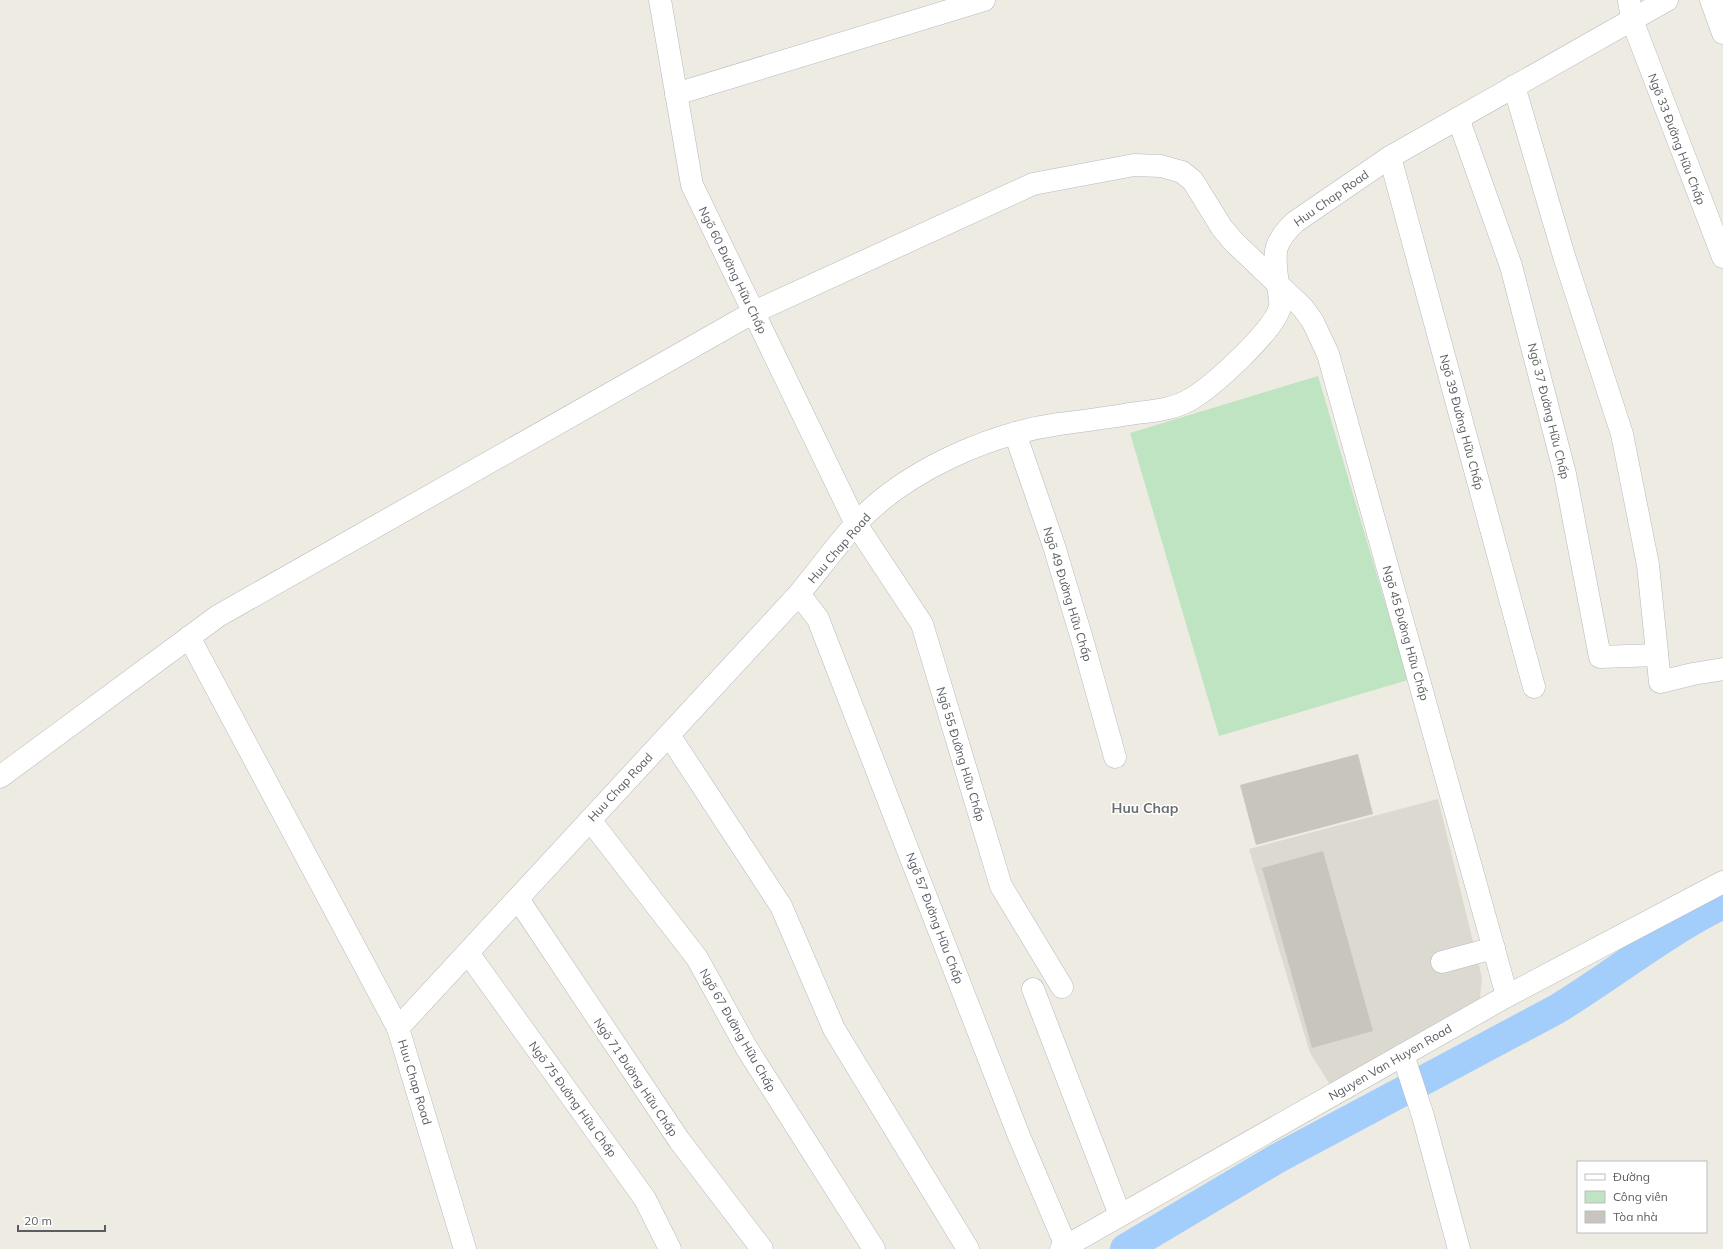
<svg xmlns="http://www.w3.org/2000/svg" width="1723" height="1249" font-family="Mulish,sans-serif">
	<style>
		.education { fill: #dcdad0 }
		.green { fill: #bfe4c2 }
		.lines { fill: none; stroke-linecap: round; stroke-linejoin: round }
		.canal { stroke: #a3cdfb; stroke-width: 30 }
		.building { fill: #c8c5bf }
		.minor-casing { stroke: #b7b9be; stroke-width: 23 }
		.minor { stroke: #fff; stroke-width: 22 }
		.labels { text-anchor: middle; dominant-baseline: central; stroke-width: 3; stroke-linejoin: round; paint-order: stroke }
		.street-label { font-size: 12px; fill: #5a5d62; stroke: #fff }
		.quarter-label { font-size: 14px; font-weight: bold; fill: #6b6f74; stroke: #fff }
	</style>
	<rect width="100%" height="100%" fill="#edebe2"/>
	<path class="education" d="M 1438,799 L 1482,978 L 1480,998 L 1331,1086 L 1310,1053 L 1249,849 Z"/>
	<path class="green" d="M 1318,376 L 1408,680 L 1219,736 L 1130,433 Z"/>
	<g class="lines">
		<path class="canal" d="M 1125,1249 L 1278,1158 L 1557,1009 C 1613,975 1664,933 1723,904"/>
	</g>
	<g class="building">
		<path d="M 1358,754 L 1373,814 L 1256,845 L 1240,785 Z"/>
		<path d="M 1323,851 L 1373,1031 L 1312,1048 L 1262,868 Z"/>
	</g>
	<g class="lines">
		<g class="minor-casing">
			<g id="minor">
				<path d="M 660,0 L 692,185 L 856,524 L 922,624 L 1001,886 L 1062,987"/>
				<path d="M 1629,0 L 1632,20 L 1723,257"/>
				<path d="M 1711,0 L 1723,33"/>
				<path d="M 1514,86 L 1564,256 L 1622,434 L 1648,565 L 1660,682 L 1693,674 L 1723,669"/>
				<path d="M 676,94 L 984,0"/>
				<path d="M 1458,118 L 1511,266 L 1565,474 L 1600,657 L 1657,655"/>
				<path d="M 1390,157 L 1534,687"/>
				<path d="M 1015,433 L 1054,546 L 1082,639 L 1115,757"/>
				<path d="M 799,594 L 818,619 L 1019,1136 L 1066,1246"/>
				<path d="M 189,637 L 398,1028"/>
				<path d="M 669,735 L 781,906 L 834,1029 L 968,1249"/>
				<path d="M 0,777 L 218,616 L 754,312 L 1033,184 L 1134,165 L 1161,166 L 1182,172 L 1193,181 L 1222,228 L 1234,242 L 1303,308 L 1313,322 L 1328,354 L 1507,996"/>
				<path d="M 590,820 L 697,958 L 746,1047 L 874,1249"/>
				<path d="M 518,899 L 679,1140 L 762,1249"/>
				<path d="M 468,953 L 645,1199 L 670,1249"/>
				<path d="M 1442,962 L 1494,948"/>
				<path d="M 1033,989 L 1120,1215"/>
				<path d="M 1403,1055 L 1423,1116 L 1459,1249"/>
				<path d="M 465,1249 L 398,1028 L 799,594 C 818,571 835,547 855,525 C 903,472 988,434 1059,424 C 1082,421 1106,418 1129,414 C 1151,411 1173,410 1191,399 C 1213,386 1274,331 1280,307 C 1281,300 1279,293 1278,287 C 1275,254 1270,246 1295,222 L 1390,157 L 1667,0"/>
				<path d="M 1061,1249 L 1507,996 L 1723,882"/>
			</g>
		</g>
		<use href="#minor" class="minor"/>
	</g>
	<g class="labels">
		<g class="street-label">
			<text transform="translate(1677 139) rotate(69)">Ngõ 33 Đường Hữu Chấp</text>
			<text transform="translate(1331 198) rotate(-35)">Huu Chap Road</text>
			<text transform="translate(733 270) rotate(64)">Ngõ 60 Đường Hữu Chấp</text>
			<text transform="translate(1549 411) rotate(76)">Ngõ 37 Đường Hữu Chấp</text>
			<text transform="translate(1462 422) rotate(75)">Ngõ 39 Đường Hữu Chấp</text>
			<text transform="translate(839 548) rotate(-49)">Huu Chap Road</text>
			<text transform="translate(1068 594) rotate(73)">Ngõ 49 Đường Hữu Chấp</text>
			<text transform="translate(1406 633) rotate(74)">Ngõ 45 Đường Hữu Chấp</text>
			<text transform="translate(961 754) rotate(73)">Ngõ 55 Đường Hữu Chấp</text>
			<text transform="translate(620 787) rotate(-47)">Huu Chap Road</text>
			<text transform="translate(935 918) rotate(69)">Ngõ 57 Đường Hữu Chấp</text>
			<text transform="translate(738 1030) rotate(60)">Ngõ 67 Đường Hữu Chấp</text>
			<text transform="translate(1390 1062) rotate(-30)">Nguyen Van Huyen Road</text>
			<text transform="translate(636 1077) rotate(56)">Ngõ 71 Đường Hữu Chấp</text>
			<text transform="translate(415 1082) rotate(73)">Huu Chap Road</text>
			<text transform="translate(573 1099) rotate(54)">Ngõ 75 Đường Hữu Chấp</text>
		</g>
		<g class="quarter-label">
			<text x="1145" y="808">Huu Chap</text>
		</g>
	</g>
	<rect x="1577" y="1161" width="130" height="72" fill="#ffffff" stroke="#bdbec0"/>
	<rect x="1585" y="1174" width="20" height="6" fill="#ffffff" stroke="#bdbec0"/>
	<text x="1613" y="1181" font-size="12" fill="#5a5d62">Đường</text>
	<rect x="1585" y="1191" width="20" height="12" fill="#bfe4c2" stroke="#bdbec0"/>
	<text x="1613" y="1201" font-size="12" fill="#5a5d62">Công viên</text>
	<rect x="1585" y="1211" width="20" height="12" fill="#c8c5bf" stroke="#bdbec0"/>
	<text x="1613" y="1221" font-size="12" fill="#5a5d62">Tòa nhà</text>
	<path d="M18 1225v6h87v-6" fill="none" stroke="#5a5d62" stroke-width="2"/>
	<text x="24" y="1225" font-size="12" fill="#5a5d62" stroke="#ffffff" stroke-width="3" paint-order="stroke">20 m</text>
</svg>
